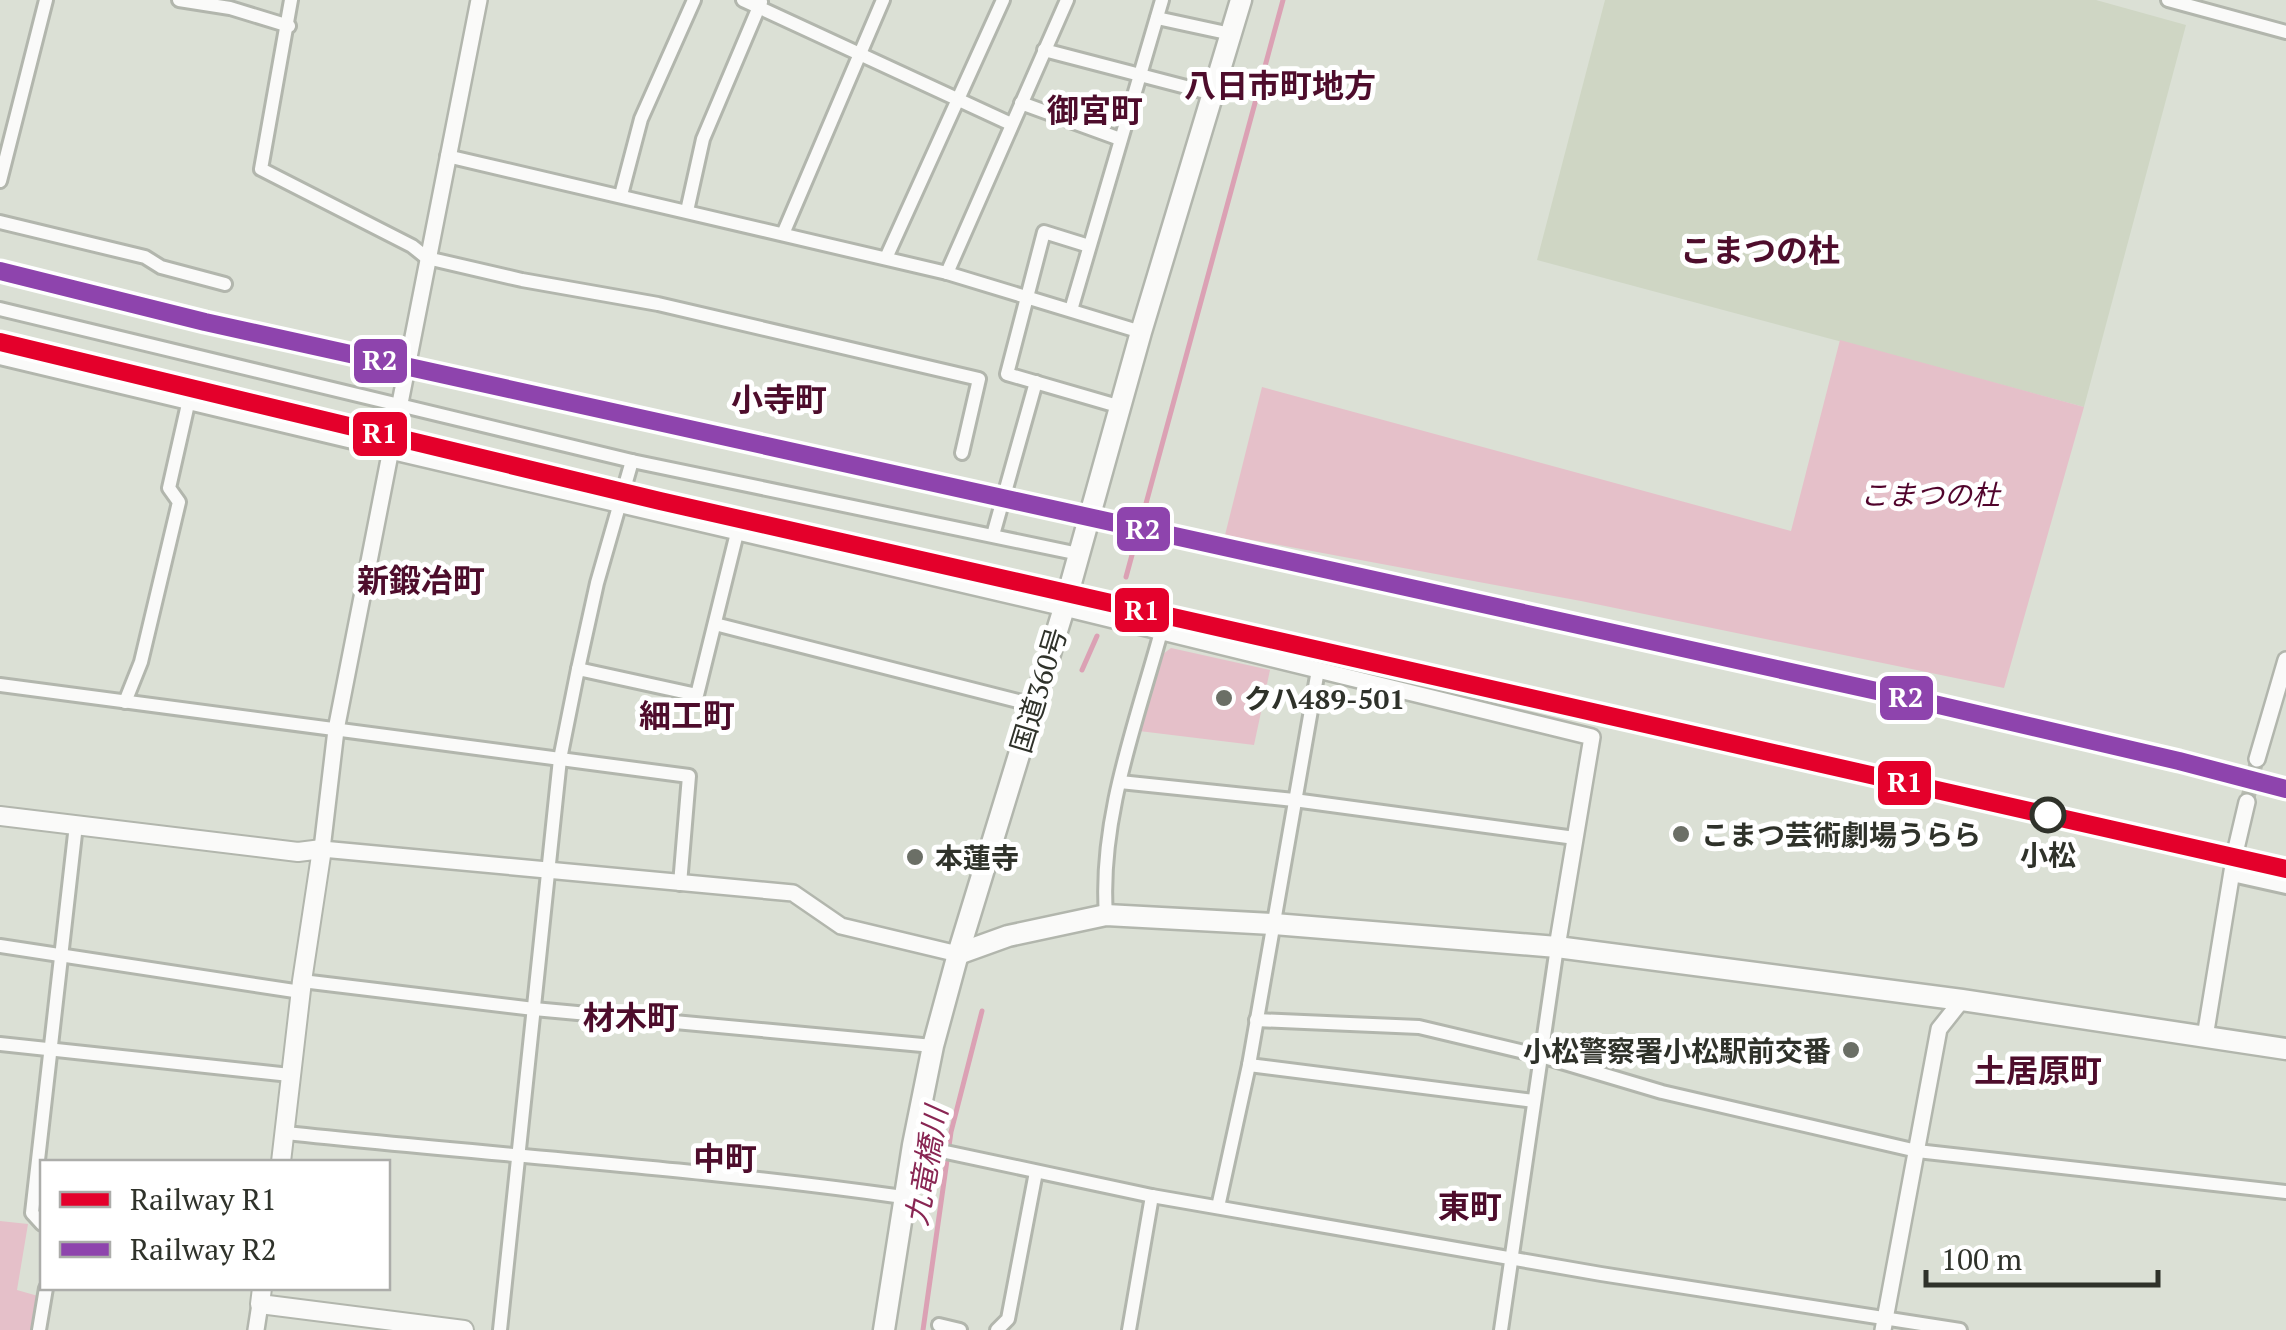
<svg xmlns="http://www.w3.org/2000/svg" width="2286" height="1330" font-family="'PT Serif','Noto Sans JP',serif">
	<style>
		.built { fill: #cfd6c4 }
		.green { fill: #e5c0c9 }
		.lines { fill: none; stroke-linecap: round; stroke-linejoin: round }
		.stream { stroke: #dba1b4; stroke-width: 5 }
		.tertiary-tunnel { stroke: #b9bdb3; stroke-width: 15; stroke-dasharray: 15 8; stroke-linecap: butt }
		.minor-casing { stroke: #b2b6ad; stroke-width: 18 }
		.tertiary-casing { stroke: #b2b6ad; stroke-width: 20 }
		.secondary-casing { stroke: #b2b6ad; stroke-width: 22 }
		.primary-casing { stroke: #b2b6ad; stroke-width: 25 }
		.trunk-casing { stroke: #b2b6ad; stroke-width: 25 }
		.minor { stroke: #fafaf9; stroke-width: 12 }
		.tertiary { stroke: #fafaf9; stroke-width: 15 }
		.secondary { stroke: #fafaf9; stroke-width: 18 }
		.primary { stroke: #fafaf9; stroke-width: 20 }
		.trunk { stroke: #fafaf9; stroke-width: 20 }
		.rail-1-casing { stroke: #fff; stroke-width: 25 }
		.rail-2-casing { stroke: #fff; stroke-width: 25 }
		.rail-1 { stroke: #e4002b; stroke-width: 18 }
		.rail-2 { stroke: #8e44ad; stroke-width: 18 }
		.poi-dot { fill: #6b6f66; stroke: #fff; stroke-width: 4 }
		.stop-dot { fill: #fff; stroke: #2f322a; stroke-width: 5 }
		.labels { text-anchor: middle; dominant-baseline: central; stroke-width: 10; stroke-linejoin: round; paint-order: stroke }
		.park-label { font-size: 28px; font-style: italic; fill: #51042c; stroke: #fff }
		.street-label { font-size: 28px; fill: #2f322a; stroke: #fff }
		.poi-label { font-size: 28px; font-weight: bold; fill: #2f322a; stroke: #fff; text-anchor: start }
		.stop-label { font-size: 28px; font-weight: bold; fill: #2f322a; stroke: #fff }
		.water-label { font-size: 30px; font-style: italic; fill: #892653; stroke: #fff }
		.quarter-label { font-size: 32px; font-weight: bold; fill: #4e0d2c; stroke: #fff }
		.line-badge { stroke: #fff; stroke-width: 4 }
		.badge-label { font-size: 28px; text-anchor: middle; font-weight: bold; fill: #fff }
	</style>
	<rect width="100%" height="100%" fill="#dbe0d5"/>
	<path class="built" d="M 1605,0 L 2096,0 L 2186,25 L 2084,407 L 1537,260 Z"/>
	<g class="green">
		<path d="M 1840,340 L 2084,407 L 2004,688 L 1581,601 L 1225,535 L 1262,387 L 1791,531 Z"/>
		<path d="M 1171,648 L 1270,670 L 1254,745 L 1139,731 L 1163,654 Z"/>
		<path d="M 0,1221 L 28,1224 L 17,1290 L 38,1296 L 31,1330 L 0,1330 Z"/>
	</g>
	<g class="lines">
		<g class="stream">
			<path d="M 1126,577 L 1283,0"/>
			<path d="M 1082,670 L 1097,636"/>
			<path d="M 923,1330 L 951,1132 L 982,1011"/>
		</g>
		<path class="tertiary-tunnel" d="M 2247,802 L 2257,759"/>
		<g class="minor-casing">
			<g id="minor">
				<path d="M 179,0 L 230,8 L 289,26"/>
				<path d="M 291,0 L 261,169 L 412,246 L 427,258 L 522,280 L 658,304 L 979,379 L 962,453"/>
				<path d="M 743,0 L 1011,124"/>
				<path d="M 2168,0 L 2286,32"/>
				<path d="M 1157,18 L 1231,34"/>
				<path d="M 1044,50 L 1213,94"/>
				<path d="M 1021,103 L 1120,139"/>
				<path d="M 447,156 L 947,273 L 1141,332"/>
				<path d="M 0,181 L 46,0"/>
				<path d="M 621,195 L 641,119 L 694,0"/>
				<path d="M 687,211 L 703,139 L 761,2"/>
				<path d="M 0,222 L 145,257 L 161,267 L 225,284"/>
				<path d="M 783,234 L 883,0"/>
				<path d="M 1089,246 L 1044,232 L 1007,374 L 1121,407"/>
				<path d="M 886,258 L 1003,0"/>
				<path d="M 947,273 L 1067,0"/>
				<path d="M 0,309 L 632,461 L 1079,554"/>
				<path d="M 1071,310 L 1162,0"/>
				<path d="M 0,358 L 390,451"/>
				<path d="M 993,535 L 1036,382"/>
				<path d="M 715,624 L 1034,705"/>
				<path d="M 578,669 L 597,583 L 632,461"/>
				<path d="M 0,685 L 689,776 L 680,884"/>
				<path d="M 125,702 L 141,662 L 179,502 L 169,488 L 188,404"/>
				<path d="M 1120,782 L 1294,800 L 1575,838"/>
				<path d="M 2232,875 L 2286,887"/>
				<path d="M 1106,915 C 1099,820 1136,723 1161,632"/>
				<path d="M 0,946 L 301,992"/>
				<path d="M 302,981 L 534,1009 L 933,1046"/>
				<path d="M 1256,1020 L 1419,1027 L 1541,1056 L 1662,1092 L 1917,1151 L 2286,1192"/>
				<path d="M 0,1044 L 290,1075"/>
				<path d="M 1249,1065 L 1534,1101"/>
				<path d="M 286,1133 C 492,1155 698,1168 903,1197"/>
				<path d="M 913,1145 L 1152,1196 L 1601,1274 L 1960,1330"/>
				<path d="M 1218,1207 L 1249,1065 L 1318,670"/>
				<path d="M 42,1224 L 32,1213 L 76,825"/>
				<path d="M 939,1325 L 960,1330"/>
				<path d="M 39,1330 L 46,1288"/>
				<path d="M 500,1330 L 560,759 L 578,669 L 697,695 L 737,533"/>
				<path d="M 997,1330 L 1008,1319 L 1036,1172"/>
				<path d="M 1129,1330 L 1152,1196"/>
				<path d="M 1501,1330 L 1557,947"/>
			</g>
		</g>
		<g class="tertiary-casing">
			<g id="tertiary">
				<path d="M 479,0 L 336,730 L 322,849 L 793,893 L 841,926 L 958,954"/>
				<path d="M 390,451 L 1064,608 L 1592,737 L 1557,947"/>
				<path d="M 2257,759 L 2286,660"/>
				<path d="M 2205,1037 L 2235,853 L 2247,802"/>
				<path d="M 256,1330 L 260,1304"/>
				<path d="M 1883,1330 L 1939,1029 L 1962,1000"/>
			</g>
		</g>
		<g class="secondary-casing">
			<g id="secondary">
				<path d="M 0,816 L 298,852 L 322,849 L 302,981 L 281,1162"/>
				<path d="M 262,1288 L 260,1304 L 464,1330"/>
			</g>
		</g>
		<g class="primary-casing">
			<path id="primary" d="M 958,954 L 1008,936 L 1106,915 L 1274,924 L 1557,947 L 1962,1000 L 2286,1049"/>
		</g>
		<g class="trunk-casing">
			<path id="trunk" d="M 884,1330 L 913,1145 L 933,1046 L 958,954 L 1064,608 L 1141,332 L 1241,0"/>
		</g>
		<use href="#minor" class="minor"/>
		<use href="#tertiary" class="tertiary"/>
		<use href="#secondary" class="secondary"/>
		<use href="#primary" class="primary"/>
		<use href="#trunk" class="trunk"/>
		<g class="rail-1-casing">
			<path id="rail-1" d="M 0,342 L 660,501 L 2286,869"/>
		</g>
		<g class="rail-2-casing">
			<path id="rail-2" d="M 0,271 L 205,322 L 1904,697 L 2179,761 L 2286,789"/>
		</g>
		<use href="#rail-1" class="rail-1"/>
		<use href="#rail-2" class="rail-2"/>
	</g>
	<g class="poi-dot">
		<circle cx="1224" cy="698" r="10"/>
		<circle cx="1681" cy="834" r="10"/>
		<circle cx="915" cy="857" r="10"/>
		<circle cx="1851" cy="1050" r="10"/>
	</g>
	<circle class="stop-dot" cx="2048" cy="815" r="16"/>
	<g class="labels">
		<g class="park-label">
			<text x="1930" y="494">こまつの杜</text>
		</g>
		<g class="street-label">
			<text transform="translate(1038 690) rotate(-73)">国道360号</text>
		</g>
		<g class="poi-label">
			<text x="1244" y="698">クハ489-501</text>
			<text x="1701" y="834">こまつ芸術劇場うらら</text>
			<text x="935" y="857">本蓮寺</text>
			<text x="1831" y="1050" text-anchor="end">小松警察署小松駅前交番</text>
		</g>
		<g class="stop-label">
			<text x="2048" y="854">小松</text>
		</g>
		<g class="water-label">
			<text transform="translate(926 1166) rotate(-80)">九竜橋川</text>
		</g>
		<g class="quarter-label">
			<text x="1280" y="85">八日市町地方</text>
			<text x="1095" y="110">御宮町</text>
			<text x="1760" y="250">こまつの杜</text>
			<text x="779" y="399">小寺町</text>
			<text x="421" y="580">新鍛冶町</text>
			<text x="687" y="715">細工町</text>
			<text x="631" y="1017">材木町</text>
			<text x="2038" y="1070">土居原町</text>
			<text x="725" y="1158">中町</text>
			<text x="1470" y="1206">東町</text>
		</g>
	</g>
	<g class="line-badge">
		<rect x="352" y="337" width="57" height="48" rx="10" fill="#8e44ad"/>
		<rect x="351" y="410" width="58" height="48" rx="10" fill="#e4002b"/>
		<rect x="1115" y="505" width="57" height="48" rx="10" fill="#8e44ad"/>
		<rect x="1113" y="586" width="58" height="48" rx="10" fill="#e4002b"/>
		<rect x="1878" y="674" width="57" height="48" rx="10" fill="#8e44ad"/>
		<rect x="1876" y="759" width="57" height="48" rx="10" fill="#e4002b"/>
	</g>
	<g class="badge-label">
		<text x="380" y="370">R2</text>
		<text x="380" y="443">R1</text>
		<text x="1143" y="539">R2</text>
		<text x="1142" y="620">R1</text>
		<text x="1906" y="707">R2</text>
		<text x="1905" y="792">R1</text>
	</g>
	<rect x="40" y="1160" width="350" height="130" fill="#ffffff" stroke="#acadaa" stroke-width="2.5"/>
	<rect x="60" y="1192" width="50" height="15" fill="#e4002b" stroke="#acadaa" stroke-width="2.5"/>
	<text x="130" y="1210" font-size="30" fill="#2f322a">Railway R1</text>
	<rect x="60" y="1242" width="50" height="15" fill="#8e44ad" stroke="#acadaa" stroke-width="2.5"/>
	<text x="130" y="1260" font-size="30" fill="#2f322a">Railway R2</text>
	<path d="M1926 1270v15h232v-15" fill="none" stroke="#2f322a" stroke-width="5"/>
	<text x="1941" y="1270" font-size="30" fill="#2f322a" stroke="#ffffff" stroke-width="8" paint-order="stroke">100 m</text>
</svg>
